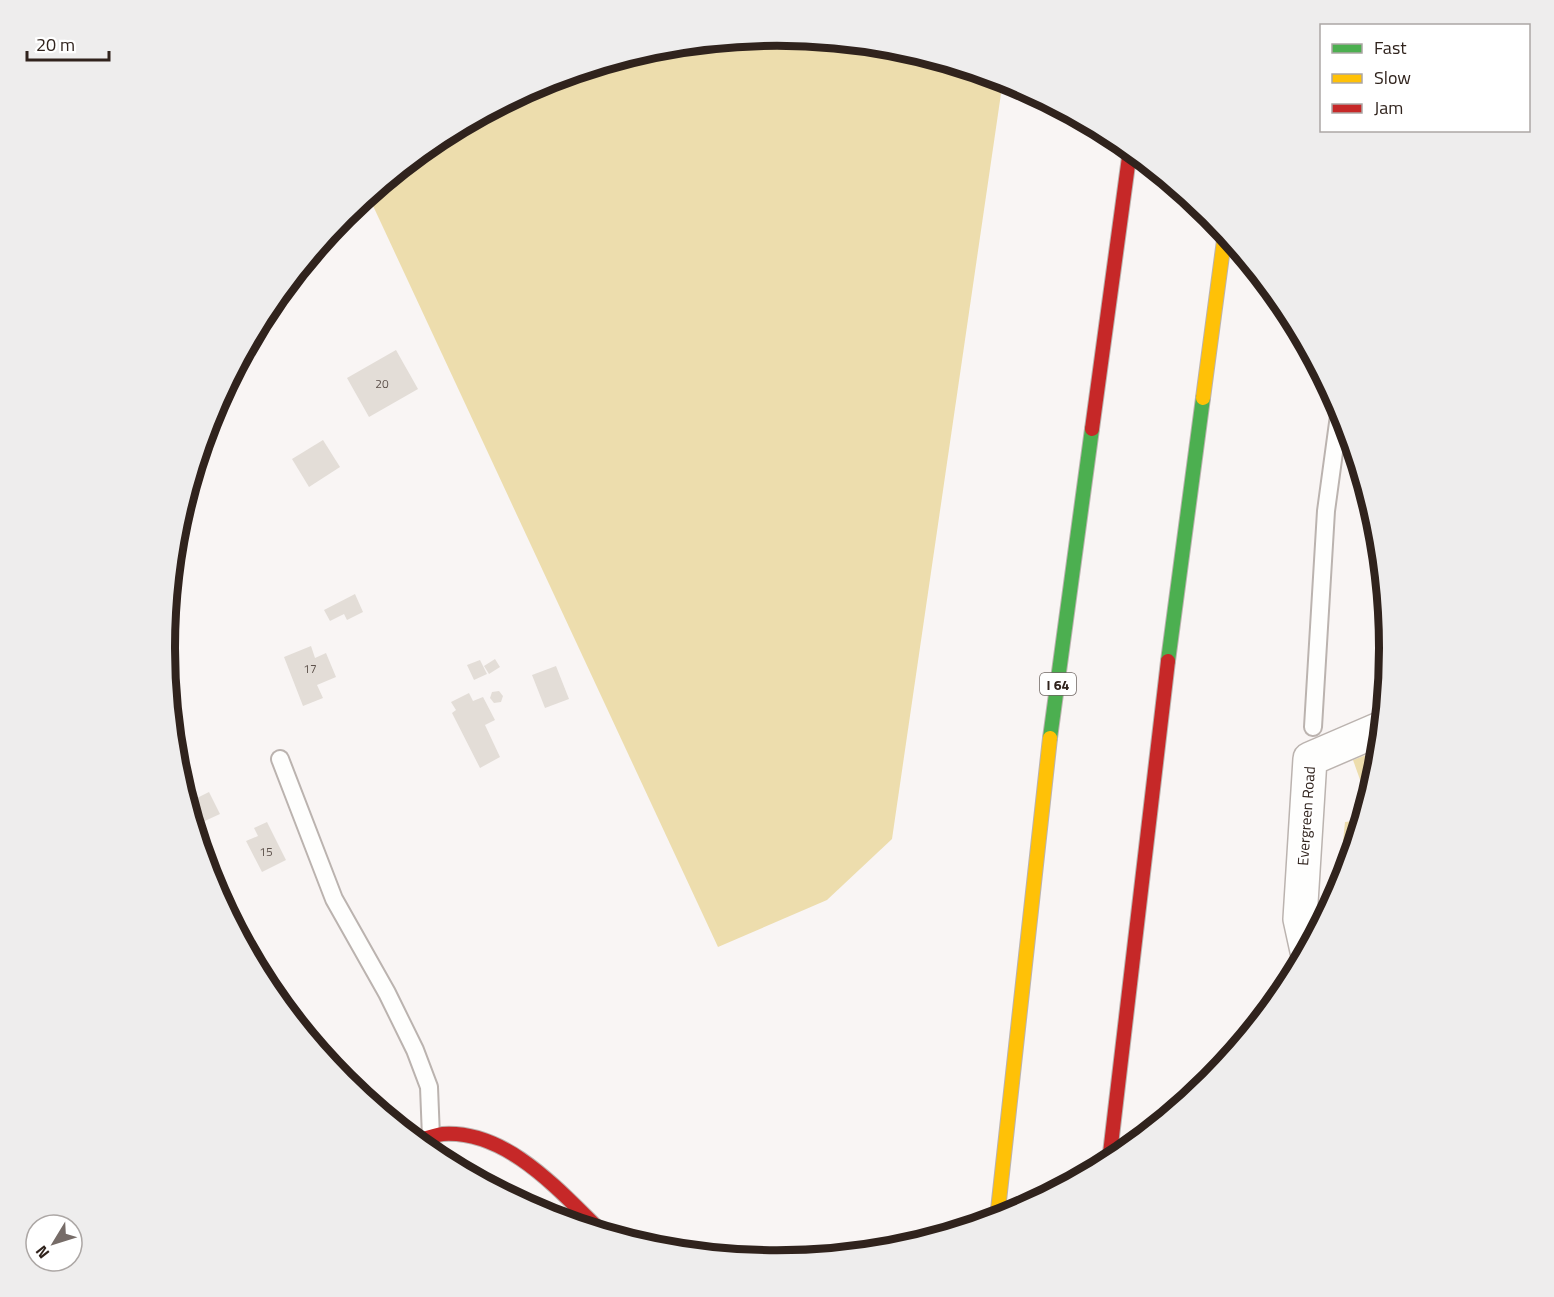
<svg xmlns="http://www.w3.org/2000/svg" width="1554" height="1297" font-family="'Titillium Web',sans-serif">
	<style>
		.green { fill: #edddad }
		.building { fill: #e3ddd7 }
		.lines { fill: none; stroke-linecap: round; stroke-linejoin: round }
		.lane-casing { stroke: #bbb3af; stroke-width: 20 }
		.street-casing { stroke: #bbb3af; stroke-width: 36 }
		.fast-casing { stroke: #bbb3af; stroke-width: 16 }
		.slow-casing { stroke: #bbb3af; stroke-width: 16 }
		.jam-casing { stroke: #bbb3af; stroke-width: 16 }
		.lane { stroke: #fefefd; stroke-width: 16 }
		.street { stroke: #fefefd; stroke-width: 33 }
		.fast { stroke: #4caf50; stroke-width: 14 }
		.slow { stroke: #ffc107; stroke-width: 14 }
		.jam { stroke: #c62828; stroke-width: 14 }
		.labels { text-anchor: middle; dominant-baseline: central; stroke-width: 4.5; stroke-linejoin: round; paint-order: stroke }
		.number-label { font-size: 12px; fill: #5e524c }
		.shield { fill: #fff; stroke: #6e6561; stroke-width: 1.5 }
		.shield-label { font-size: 14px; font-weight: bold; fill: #30231d }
		.street-label { font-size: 15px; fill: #30231d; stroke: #fff }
		.rim { fill: none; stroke: #30231d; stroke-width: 8 }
	</style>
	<rect width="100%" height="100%" fill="#f9f5f4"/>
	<g class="green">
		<path d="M 777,36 L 897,48 L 1003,80 L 892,839 L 827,900 L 718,947 L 368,195 L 437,139 L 543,82 L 658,48 Z"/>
		<path d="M 1379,750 L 1378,768 L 1368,802 L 1353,760 Z"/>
		<path d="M 1362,820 L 1343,883 L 1338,892 L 1345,822 Z"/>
	</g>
	<g class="building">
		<path d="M 396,350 L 418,389 L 369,417 L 347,378 Z"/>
		<path d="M 323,440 L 340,467 L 309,487 L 292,459 Z"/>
		<path d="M 355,594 L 363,612 L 347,620 L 344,614 L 330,621 L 324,610 Z"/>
		<path d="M 311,646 L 315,658 L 326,653 L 336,677 L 317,685 L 323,698 L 303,706 L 284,657 Z"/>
		<path d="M 495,659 L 500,667 L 489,674 L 484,666 Z"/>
		<path d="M 480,660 L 487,674 L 474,680 L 467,665 Z"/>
		<path d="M 556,666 L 569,699 L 545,708 L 532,675 Z"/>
		<path d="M 499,691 L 503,696 L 501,702 L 494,703 L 490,698 L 492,692 Z"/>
		<path d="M 469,693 L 473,701 L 483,697 L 495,720 L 485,725 L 500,757 L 480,768 L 452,713 L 456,710 L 451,702 Z"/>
		<path d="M 185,773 L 190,782 L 182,787 L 179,776 Z"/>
		<path d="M 209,792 L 220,814 L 196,825 L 187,803 Z"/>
		<path d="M 267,822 L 286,860 L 262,872 L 246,841 L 258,836 L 254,828 Z"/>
	</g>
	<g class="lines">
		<g class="lane-casing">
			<g id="lane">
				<path d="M 1313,727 L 1326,511 L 1340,408"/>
				<path d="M 280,759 L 334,899 L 387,993 L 415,1050 L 429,1087 L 431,1137"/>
			</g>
		</g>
		<g class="street-casing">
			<path id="street" d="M 1307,951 L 1300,919 L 1310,759 L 1382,728"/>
		</g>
		<g class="fast-casing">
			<g id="fast">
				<path d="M 1168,661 L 1203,398"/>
				<path d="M 1050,738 L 1092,429"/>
			</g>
		</g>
		<g class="slow-casing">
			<g id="slow">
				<path d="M 1203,398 L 1225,233"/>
				<path d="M 997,1219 L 1050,738"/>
			</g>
		</g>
		<g class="jam-casing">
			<g id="jam">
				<path d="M 1092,429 L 1130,150"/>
				<path d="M 416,1141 C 425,1139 434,1135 443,1134 C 508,1130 560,1192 603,1233"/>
				<path d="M 1109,1162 L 1168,661"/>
			</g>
		</g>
		<use href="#lane" class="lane"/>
		<use href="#street" class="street"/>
		<use href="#fast" class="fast"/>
		<use href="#slow" class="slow"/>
		<use href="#jam" class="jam"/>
	</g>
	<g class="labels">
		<g class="number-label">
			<text x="382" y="383">20</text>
			<text x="310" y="668">17</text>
			<text x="266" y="851">15</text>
		</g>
		<rect class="shield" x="1040" y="673" width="36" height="22" rx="4.5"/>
		<g class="shield-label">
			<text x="1058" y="684">I 64</text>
		</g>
		<g class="street-label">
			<text transform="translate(1306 816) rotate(-86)">Evergreen Road</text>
		</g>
	</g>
	<path d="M0 0H1554V1297H0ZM175 648a602 602 0 1 1 1204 0a602 602 0 1 1-1204 0Z" fill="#eeeded" fill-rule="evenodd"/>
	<path class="rim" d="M175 648a602 602 0 1 1 1204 0a602 602 0 1 1-1204 0Z"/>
	<rect x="1320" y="24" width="210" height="108" fill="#ffffff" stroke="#aca7a5" stroke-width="1.5"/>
	<rect x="1332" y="44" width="30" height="9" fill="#4caf50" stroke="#aca7a5" stroke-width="1.5"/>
	<text x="1374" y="54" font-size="18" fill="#30231d">Fast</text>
	<rect x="1332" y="74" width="30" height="9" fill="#ffc107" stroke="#aca7a5" stroke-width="1.5"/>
	<text x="1374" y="84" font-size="18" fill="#30231d">Slow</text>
	<rect x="1332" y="104" width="30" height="9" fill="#c62828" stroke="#aca7a5" stroke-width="1.5"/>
	<text x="1374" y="114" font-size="18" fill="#30231d">Jam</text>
	<g transform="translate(54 1243) rotate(232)"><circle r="28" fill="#ffffff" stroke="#aca7a5" stroke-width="1.5"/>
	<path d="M0-4.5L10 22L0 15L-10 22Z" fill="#766c68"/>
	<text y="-9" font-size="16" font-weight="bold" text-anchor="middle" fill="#30231d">N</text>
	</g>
	<path d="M27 51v9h82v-9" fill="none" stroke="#30231d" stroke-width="3"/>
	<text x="36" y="51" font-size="18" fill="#30231d" stroke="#ffffff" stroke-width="4.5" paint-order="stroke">20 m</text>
</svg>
